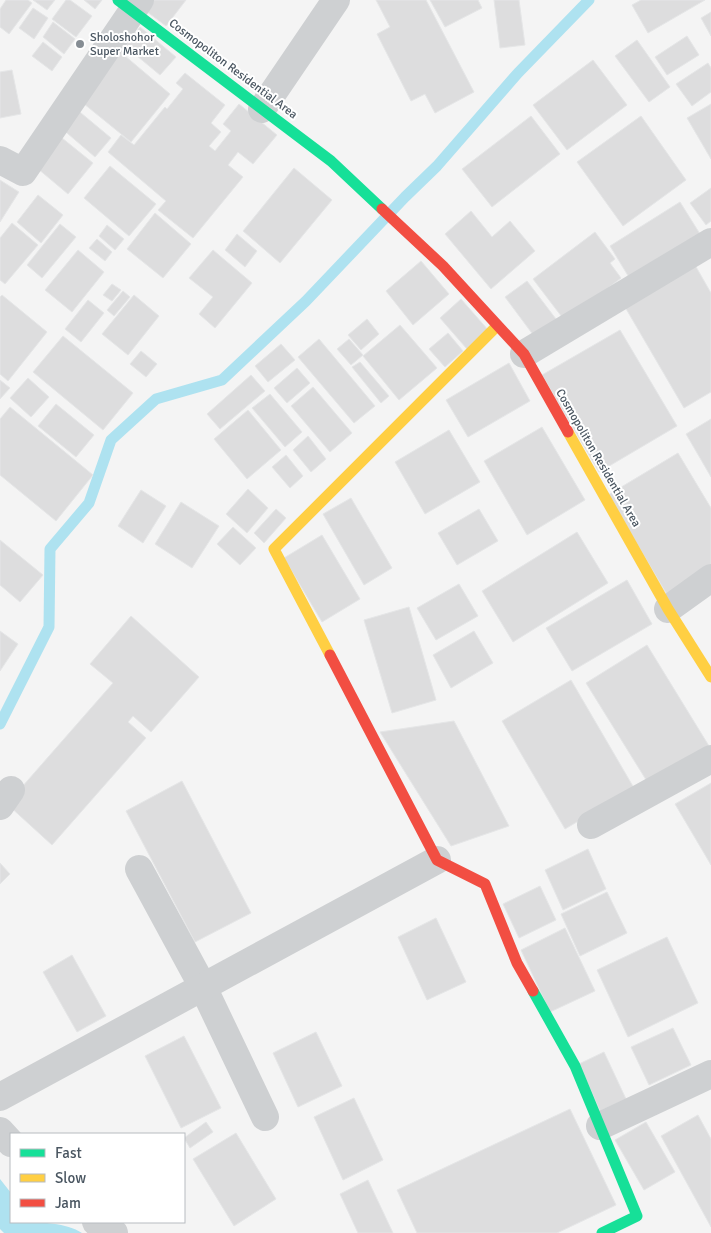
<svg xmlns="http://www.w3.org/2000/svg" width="711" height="1233" font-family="Signika,sans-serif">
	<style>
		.water { fill: #aee2f0 }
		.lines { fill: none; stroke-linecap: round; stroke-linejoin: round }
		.stream { stroke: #aee2f0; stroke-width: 11 }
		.building { fill: #ddddde; stroke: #e5e6e7 }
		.street { stroke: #ced0d2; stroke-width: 28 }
		.fast { stroke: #16e098; stroke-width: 11 }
		.slow { stroke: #ffcf43; stroke-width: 11 }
		.jam { stroke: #f24e42; stroke-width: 11 }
		.poi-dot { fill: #868d94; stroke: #fff; stroke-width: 2 }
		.labels { text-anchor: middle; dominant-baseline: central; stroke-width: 4; stroke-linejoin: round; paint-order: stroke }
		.poi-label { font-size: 12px; fill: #4a5661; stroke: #fff; text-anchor: start }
		.street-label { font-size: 12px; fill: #4a5661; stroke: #fff }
	</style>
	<rect width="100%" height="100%" fill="#f4f4f4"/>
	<path class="water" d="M 0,1179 L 11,1193 L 11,1222 C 32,1222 64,1221 82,1233 L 4,1233 L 0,1229 Z"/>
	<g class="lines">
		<path class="stream" d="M 0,724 L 49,627 L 50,549 L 89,503 L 111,440 L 156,399 L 222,380 L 306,301 L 405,197 L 437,166 L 518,73 L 589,0"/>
	</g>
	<g class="building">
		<path d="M 6,0 L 28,0 L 32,3 L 9,34 L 0,27 L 0,9 Z"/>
		<path d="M 33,0 L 55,0 L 47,10 Z"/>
		<path d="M 66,0 L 70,0 L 92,16 L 76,37 L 52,19 Z"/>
		<path d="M 84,0 L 102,0 L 95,9 Z"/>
		<path d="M 148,0 L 186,0 L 166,26 L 142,8 Z"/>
		<path d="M 376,0 L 426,0 L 474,92 L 435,113 L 425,94 L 411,101 L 377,34 L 390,27 Z"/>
		<path d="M 430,0 L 478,0 L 482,8 L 445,27 Z"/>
		<path d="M 494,0 L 519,0 L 525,45 L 500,48 Z"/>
		<path d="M 641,0 L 705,0 L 648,33 L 632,5 Z"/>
		<path d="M 33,8 L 48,18 L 34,39 L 19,28 Z"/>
		<path d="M 711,12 L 711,36 L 701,18 Z"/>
		<path d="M 53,22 L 75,39 L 64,54 L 43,37 Z"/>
		<path d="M 140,27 L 176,57 L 160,75 L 125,46 Z"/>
		<path d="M 687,36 L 699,55 L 667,75 L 655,57 Z"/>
		<path d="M 637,40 L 670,87 L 649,102 L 615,56 Z"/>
		<path d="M 43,42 L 62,57 L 52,71 L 32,56 Z"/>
		<path d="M 118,50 L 170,94 L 131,142 L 78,99 Z"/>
		<path d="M 593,60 L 627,105 L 567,150 L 533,105 Z"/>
		<path d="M 708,63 L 711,68 L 711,92 L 692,106 L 676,84 Z"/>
		<path d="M 12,70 L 21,114 L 0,118 L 0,72 Z"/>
		<path d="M 185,73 L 225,105 L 211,123 L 221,132 L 209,146 L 215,151 L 231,131 L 223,124 L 239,104 L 277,135 L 253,164 L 238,152 L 228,165 L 243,177 L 193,238 L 158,210 L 166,201 L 108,152 L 121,135 L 134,145 L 165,107 L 167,109 L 183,89 L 176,83 Z"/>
		<path d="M 711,104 L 711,159 L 687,118 Z"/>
		<path d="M 75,108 L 111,138 L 95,157 L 60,127 Z"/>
		<path d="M 531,116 L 560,154 L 492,207 L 462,169 Z"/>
		<path d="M 641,116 L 686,180 L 623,226 L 577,162 Z"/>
		<path d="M 62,138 L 93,163 L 68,194 L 37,168 Z"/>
		<path d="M 110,166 L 156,204 L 129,236 L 84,198 Z"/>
		<path d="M 294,168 L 332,200 L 280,263 L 243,231 Z"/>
		<path d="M 0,180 L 19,192 L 0,222 Z"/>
		<path d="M 711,188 L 711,221 L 706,225 L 690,203 Z"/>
		<path d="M 38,195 L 63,215 L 41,243 L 17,222 Z"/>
		<path d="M 680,202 L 700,234 L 630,279 L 610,246 Z"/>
		<path d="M 471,211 L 492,237 L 510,221 L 535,251 L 491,289 L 445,234 Z"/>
		<path d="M 155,213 L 191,244 L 163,278 L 127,249 Z"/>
		<path d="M 12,223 L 38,245 L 5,284 L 0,280 L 0,238 Z"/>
		<path d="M 60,224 L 76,237 L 42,278 L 27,265 Z"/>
		<path d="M 107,225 L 124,239 L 115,250 L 99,236 Z"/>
		<path d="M 595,232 L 615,259 L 610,263 L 621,278 L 565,321 L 533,279 Z"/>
		<path d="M 237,234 L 257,251 L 245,267 L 225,250 Z"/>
		<path d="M 97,239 L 112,252 L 105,261 L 89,248 Z"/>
		<path d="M 78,250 L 104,272 L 72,312 L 45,290 Z"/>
		<path d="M 213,250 L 252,283 L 215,328 L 199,314 L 213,297 L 189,278 Z"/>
		<path d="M 421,261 L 449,294 L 413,325 L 386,291 Z"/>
		<path d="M 695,265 L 711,293 L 711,392 L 684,408 L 625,307 Z"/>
		<path d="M 527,281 L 556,319 L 534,336 L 505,297 Z"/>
		<path d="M 112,284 L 121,290 L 112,301 L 103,295 Z"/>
		<path d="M 123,291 L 130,297 L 114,316 L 107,310 Z"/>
		<path d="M 2,295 L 47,332 L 8,381 L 0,374 L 0,297 Z"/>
		<path d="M 134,295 L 159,316 L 128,355 L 102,334 Z"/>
		<path d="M 461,299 L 489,331 L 467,349 L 440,318 Z"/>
		<path d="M 88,300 L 104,313 L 81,342 L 65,329 Z"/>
		<path d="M 367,319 L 379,334 L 361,350 L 348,335 Z"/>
		<path d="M 400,325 L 437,368 L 399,400 L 363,356 Z"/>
		<path d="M 620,330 L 677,426 L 599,472 L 542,375 Z"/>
		<path d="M 448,333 L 463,351 L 445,367 L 429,349 Z"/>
		<path d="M 63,336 L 133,393 L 103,430 L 33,372 Z"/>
		<path d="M 319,339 L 375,406 L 354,423 L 298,357 Z"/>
		<path d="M 349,339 L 363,355 L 351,365 L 337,349 Z"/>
		<path d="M 281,344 L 295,360 L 268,382 L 255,366 Z"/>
		<path d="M 141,351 L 157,364 L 146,377 L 130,364 Z"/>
		<path d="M 360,362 L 389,396 L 381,403 L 352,367 Z"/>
		<path d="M 509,363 L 530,401 L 468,437 L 446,400 Z"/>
		<path d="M 297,368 L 310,383 L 287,403 L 274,388 Z"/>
		<path d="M 251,375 L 265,391 L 220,429 L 207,414 Z"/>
		<path d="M 28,378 L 49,397 L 31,417 L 10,398 Z"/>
		<path d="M 0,380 L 10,388 L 0,399 Z"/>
		<path d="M 313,387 L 352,433 L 330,452 L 291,406 Z"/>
		<path d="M 270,394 L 302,432 L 285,447 L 252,408 Z"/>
		<path d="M 56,404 L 94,435 L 76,457 L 38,426 Z"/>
		<path d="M 10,407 L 93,475 L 56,521 L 0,475 L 0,419 Z"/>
		<path d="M 248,410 L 281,450 L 247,479 L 214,439 Z"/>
		<path d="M 711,419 L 711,477 L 686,434 Z"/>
		<path d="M 542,427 L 585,500 L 527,535 L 484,461 Z"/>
		<path d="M 449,430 L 480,482 L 425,514 L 395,462 Z"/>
		<path d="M 308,436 L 326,459 L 311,472 L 293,450 Z"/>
		<path d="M 678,453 L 711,508 L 711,573 L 669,598 L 608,495 Z"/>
		<path d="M 286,455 L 303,476 L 290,488 L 272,467 Z"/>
		<path d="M 248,489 L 268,508 L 247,533 L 226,514 Z"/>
		<path d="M 141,490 L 166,506 L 143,543 L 118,526 Z"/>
		<path d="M 351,498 L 392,568 L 364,585 L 323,514 Z"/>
		<path d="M 181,502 L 219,526 L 192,568 L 155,544 Z"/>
		<path d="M 276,509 L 286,518 L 264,543 L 254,533 Z"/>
		<path d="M 479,509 L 498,541 L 457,565 L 438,533 Z"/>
		<path d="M 233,527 L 256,548 L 240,565 L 217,544 Z"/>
		<path d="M 577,532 L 608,583 L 513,642 L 482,591 Z"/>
		<path d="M 322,535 L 360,599 L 322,622 L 284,558 Z"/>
		<path d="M 0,540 L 43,575 L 20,602 L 0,585 Z"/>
		<path d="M 627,580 L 652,624 L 572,671 L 546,628 Z"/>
		<path d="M 459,584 L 478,616 L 436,640 L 417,608 Z"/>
		<path d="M 409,607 L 436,700 L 392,713 L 364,620 Z"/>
		<path d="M 131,616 L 199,677 L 151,732 L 133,716 L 128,722 L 146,738 L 52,845 L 7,804 L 113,683 L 90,664 Z"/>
		<path d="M 0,631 L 18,644 L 0,671 Z"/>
		<path d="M 474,631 L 493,663 L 451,688 L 433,655 Z"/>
		<path d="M 647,645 L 709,746 L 648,783 L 586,683 Z"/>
		<path d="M 571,680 L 634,788 L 565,829 L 502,721 Z"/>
		<path d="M 454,721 L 509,826 L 451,846 L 380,732 Z"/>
		<path d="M 182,781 L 251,913 L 195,942 L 126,811 Z"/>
		<path d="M 711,783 L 711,865 L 675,804 Z"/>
		<path d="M 588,849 L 606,889 L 563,910 L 545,870 Z"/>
		<path d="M 0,863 L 10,874 L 0,884 Z"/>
		<path d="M 540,886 L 556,920 L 519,938 L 503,904 Z"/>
		<path d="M 607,892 L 627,933 L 580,956 L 561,914 Z"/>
		<path d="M 436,918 L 466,982 L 427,1000 L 398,937 Z"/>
		<path d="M 565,928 L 595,991 L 550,1012 L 521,950 Z"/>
		<path d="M 667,937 L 698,1003 L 628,1037 L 597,970 Z"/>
		<path d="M 72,955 L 106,1016 L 77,1032 L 43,972 Z"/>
		<path d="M 673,1028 L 691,1065 L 649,1085 L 631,1047 Z"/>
		<path d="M 316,1032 L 342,1086 L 298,1107 L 273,1053 Z"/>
		<path d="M 184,1036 L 221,1108 L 181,1128 L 145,1056 Z"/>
		<path d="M 604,1052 L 626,1099 L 600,1111 L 579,1064 Z"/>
		<path d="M 354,1098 L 383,1160 L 343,1180 L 314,1117 Z"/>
		<path d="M 570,1109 L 616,1205 L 557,1233 L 417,1233 L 397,1190 Z"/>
		<path d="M 698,1115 L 711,1139 L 711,1227 L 661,1136 Z"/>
		<path d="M 206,1122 L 213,1132 L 190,1148 L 184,1138 Z"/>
		<path d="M 646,1122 L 675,1172 L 644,1190 L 615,1140 Z"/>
		<path d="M 236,1133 L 276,1199 L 234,1226 L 193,1159 Z"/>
		<path d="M 368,1180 L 393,1233 L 358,1233 L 340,1194 Z"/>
	</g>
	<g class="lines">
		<g class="street">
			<path d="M 262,109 L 336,0"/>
			<path d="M 0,160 L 23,172 L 140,0"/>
			<path d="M 524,354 L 711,242"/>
			<path d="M 668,609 L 711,578"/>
			<path d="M 0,806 L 11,790"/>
			<path d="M 591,825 L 711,759"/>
			<path d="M 139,869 L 203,987 L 265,1117"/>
			<path d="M 0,1097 L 437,860"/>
			<path d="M 600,1126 L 711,1074"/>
			<path d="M 0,1131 L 11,1143"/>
			<path d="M 96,1222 L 114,1233"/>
		</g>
		<g class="fast">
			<path d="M 118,0 L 331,161 L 382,209"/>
			<path d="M 533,991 L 575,1066 L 637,1216 L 602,1233"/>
		</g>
		<g class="slow">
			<path d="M 568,432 L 668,609 L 711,677"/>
			<path d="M 330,655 L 274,549 L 497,326"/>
		</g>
		<g class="jam">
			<path d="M 382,209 L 443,266 L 524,354 L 568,432"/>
			<path d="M 330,655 L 437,860 L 485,884 L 517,963 L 533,991"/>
		</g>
	</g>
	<circle class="poi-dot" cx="80" cy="44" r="5"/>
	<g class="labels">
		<g class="poi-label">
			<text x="90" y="37">Sholoshohor<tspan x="90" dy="14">Super Market</tspan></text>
		</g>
		<g class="street-label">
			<text transform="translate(233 69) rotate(37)">Cosmopoliton Residential Area</text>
			<text transform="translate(598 458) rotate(60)">Cosmopoliton Residential Area</text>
		</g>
	</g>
	<rect x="10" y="1133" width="175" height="90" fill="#ffffff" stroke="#b7bbc0"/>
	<rect x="20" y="1149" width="25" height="8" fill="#16e098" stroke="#b7bbc0"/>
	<text x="55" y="1158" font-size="15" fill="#4a5661">Fast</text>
	<rect x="20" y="1174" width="25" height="8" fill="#ffcf43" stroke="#b7bbc0"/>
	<text x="55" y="1183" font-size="15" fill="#4a5661">Slow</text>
	<rect x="20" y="1199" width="25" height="8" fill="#f24e42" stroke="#b7bbc0"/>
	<text x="55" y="1208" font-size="15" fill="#4a5661">Jam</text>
</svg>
